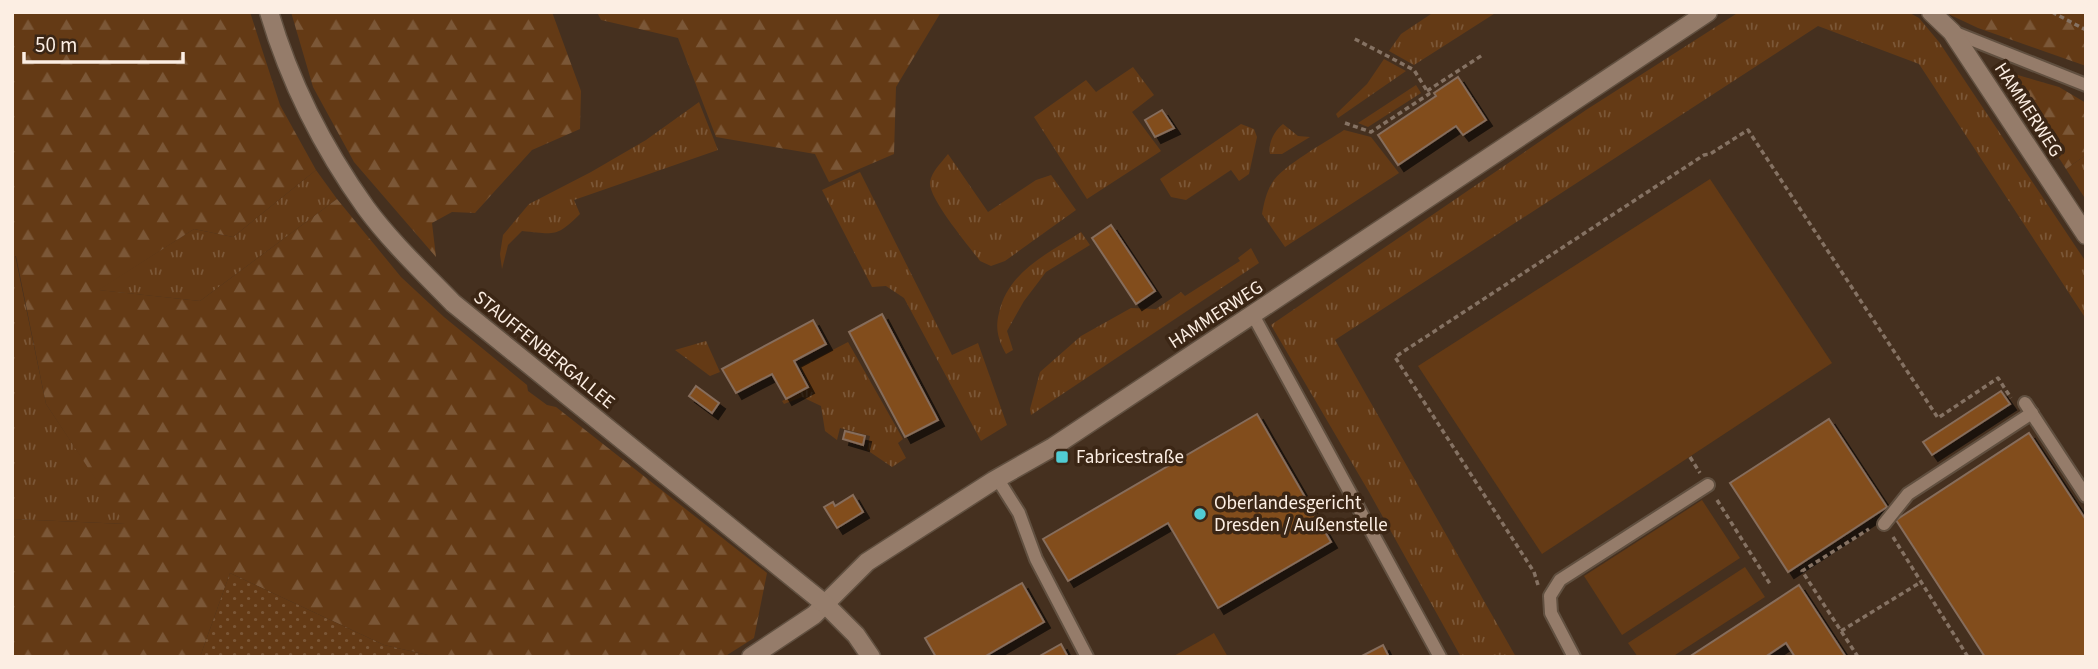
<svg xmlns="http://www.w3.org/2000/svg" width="2098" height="669" font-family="'Source Sans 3',sans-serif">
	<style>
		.grass { fill: url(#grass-tufts) }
		.forest { fill: url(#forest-firs) }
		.garden { fill: url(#garden-dots) }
		.pitch { fill: #643a15 }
		.building { fill: #824d1f; stroke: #866d5b; stroke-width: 2; filter: url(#shadow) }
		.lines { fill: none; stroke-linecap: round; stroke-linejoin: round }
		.lane-casing { stroke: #615040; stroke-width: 16 }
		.street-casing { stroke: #615040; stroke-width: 21 }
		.secondary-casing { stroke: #615040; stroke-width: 21 }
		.path { stroke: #857263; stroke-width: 3.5; stroke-dasharray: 5 3.5; stroke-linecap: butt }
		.lane { stroke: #957c6a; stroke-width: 12 }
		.street { stroke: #957c6a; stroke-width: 18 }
		.secondary { stroke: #957c6a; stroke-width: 18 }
		.poi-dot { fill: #51ccd3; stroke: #3b2615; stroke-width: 2.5 }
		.labels { text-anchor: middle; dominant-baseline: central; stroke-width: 7; stroke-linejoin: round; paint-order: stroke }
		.street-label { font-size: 19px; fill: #fceee3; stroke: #3b2615 }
		.poi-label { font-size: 19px; fill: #fceee3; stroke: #3b2615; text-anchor: start }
	</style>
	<defs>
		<pattern id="grass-tufts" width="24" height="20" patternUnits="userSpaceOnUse" patternTransform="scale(1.75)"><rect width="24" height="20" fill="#643a15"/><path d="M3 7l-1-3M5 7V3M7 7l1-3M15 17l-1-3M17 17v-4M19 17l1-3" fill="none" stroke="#7b5737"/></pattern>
		<pattern id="forest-firs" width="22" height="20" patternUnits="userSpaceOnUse" patternTransform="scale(1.75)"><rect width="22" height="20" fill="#643a15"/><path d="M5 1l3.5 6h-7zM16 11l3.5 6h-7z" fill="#7b5737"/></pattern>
		<pattern id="garden-dots" width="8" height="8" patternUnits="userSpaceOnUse" patternTransform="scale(1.75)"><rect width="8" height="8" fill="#643a15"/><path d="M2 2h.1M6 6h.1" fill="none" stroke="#7b5737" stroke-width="1.8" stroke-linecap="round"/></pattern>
		<filter id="shadow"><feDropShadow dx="6" dy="6" stdDeviation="0" flood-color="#0009"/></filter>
	</defs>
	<rect width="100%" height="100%" fill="#45301f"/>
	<g class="grass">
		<path d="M 1434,12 L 1497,12 L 1414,65 L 1389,51 L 1401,34 Z"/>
		<path d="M 1739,12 L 1908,12 L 1919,18 L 1939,42 L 2086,262 L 2086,319 L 1919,64 L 1818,26 L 1335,340 L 1516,657 L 1461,657 L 1369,492 L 1271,325 L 1586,110 Z"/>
		<path d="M 1384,59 L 1406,71 L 1338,118 L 1336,114 L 1367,84 Z"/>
		<path d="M 1133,67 L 1154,95 L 1132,112 L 1161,151 L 1087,199 L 1034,117 L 1086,80 L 1096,92 Z"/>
		<path d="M 1416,85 L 1421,93 L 1368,127 L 1358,123 Z"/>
		<path d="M 699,102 L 718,150 L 574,200 L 580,214 C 556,238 554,234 522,231 L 508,245 L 502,269 L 500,254 L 503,235 L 529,204 L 591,172 L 646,140 Z"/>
		<path d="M 1241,124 L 1254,129 L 1257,137 L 1249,174 L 1239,181 L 1231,170 L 1186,200 L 1171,197 L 1160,179 Z"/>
		<path d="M 1283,124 L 1298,136 L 1310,137 L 1282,154 L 1270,154 C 1268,143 1274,131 1283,124 Z"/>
		<path d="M 1344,130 L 1371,137 L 1399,173 L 1285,247 L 1262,214 C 1264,203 1266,193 1272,183 C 1282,166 1326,142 1344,130 Z"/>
		<path d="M 948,154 L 988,212 L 1036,180 L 1051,175 L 1076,210 L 1005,261 L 991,266 L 980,261 C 969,246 928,198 930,182 C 932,171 941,163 948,154 Z"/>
		<path d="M 2086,155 L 2086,200 L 2066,169 Z"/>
		<path d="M 316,170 L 337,199 L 200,301 L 98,290 L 194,229 L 233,237 Z"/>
		<path d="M 860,172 L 952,355 L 978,343 L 1007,425 L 981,441 L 904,298 L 886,286 L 872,287 L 822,190 Z"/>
		<path d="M 1081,232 L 1090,245 L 1046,272 L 1024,301 L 1007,331 L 1013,350 L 1006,354 C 998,340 995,328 999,313 C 1008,271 1049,253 1081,232 Z"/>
		<path d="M 1251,248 L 1259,263 L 1031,415 L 1030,409 L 1040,372 L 1081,336 L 1131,308 L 1156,309 L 1181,292 L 1185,296 L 1240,261 L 1238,258 Z"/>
		<path d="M 15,255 L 46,404 L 126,524 L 12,519 L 12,256 Z"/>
		<path d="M 706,341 L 720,372 L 710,376 L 675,350 Z"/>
		<path d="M 848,342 L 903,439 L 898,443 L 906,458 L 892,467 L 867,450 L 870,436 L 840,428 L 837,440 L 825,431 L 821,406 L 802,397 L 784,404 L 782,401 L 810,387 L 800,367 Z"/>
	</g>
	<g class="forest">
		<path d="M 12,12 L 250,12 L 280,105 L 316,170 L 233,237 L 194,229 L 99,290 L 200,301 L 337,199 L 401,277 L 444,317 L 527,385 L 528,391 L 547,405 L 556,407 L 767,573 L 754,638 L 724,657 L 437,657 L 384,645 L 230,573 L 200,657 L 12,657 L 12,519 L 125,524 L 46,404 L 16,256 L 12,256 Z"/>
		<path d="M 291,12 L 552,12 L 581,91 L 580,129 L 532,150 L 475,213 L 452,212 L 432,223 L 436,257 L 354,162 L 313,87 Z"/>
		<path d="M 597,12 L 941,12 L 896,87 L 894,154 L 829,182 L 815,154 L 716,137 L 678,38 L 601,20 Z"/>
		<path d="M 1944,12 L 2086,12 L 2086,66 L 1978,28 Z"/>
		<path d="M 2004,71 L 2059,87 L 2086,103 L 2086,155 L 2066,169 Z"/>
	</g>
	<path class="garden" d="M 230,573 L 384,645 L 437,657 L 200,657 Z"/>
	<g class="pitch">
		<path d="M 1710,179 L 1832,363 L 1542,554 L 1418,366 Z"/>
		<path d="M 1702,500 L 1740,558 L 1622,635 L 1584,576 Z"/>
		<path d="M 1745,567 L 1765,597 L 1672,657 L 1638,657 L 1628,643 Z"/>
		<path d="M 1214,633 L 1228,657 L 1172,657 Z"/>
	</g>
	<g class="building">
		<path d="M 1458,77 L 1486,120 L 1463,135 L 1456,126 L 1398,165 L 1378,135 L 1436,96 L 1434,93 Z"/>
		<path d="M 1162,110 L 1174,128 L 1155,137 L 1145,120 Z"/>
		<path d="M 1111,225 L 1155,291 L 1136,304 L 1092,238 Z"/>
		<path d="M 882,314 L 938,420 L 905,437 L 849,332 Z"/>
		<path d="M 813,320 L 826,344 L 794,361 L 808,387 L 786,399 L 772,374 L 736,393 L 722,369 Z"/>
		<path d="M 696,386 L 719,403 L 712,413 L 689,396 Z"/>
		<path d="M 2001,391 L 2010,404 L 1932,455 L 1923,442 Z"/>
		<path d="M 1257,414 L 1331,542 L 1218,608 L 1168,523 L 1068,581 L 1043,539 Z"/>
		<path d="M 1829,419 L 1887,507 L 1788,572 L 1730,483 Z"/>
		<path d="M 845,431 L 865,436 L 863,445 L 843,439 Z"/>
		<path d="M 2029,433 L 2086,520 L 2086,657 L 1985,657 L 1896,520 Z"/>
		<path d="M 853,495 L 863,512 L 837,528 L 824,507 L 833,502 L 835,506 Z"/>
		<path d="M 1022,583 L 1044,622 L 984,657 L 936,657 L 925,638 Z"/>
		<path d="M 1799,585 L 1846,657 L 1795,657 L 1786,643 L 1765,657 L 1689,657 Z"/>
		<path d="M 1061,644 L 1068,657 L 1038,657 Z"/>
		<path d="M 1383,645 L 1389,657 L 1360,657 Z"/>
	</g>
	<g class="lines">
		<g class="lane-casing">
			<g id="lane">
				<path d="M 1953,32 L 2086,85"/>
				<path d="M 1253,315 L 1440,657"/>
				<path d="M 2025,403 L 2086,496"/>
				<path d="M 997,478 L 1019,513 L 1036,559 L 1087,657"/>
				<path d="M 1884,524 L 1908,494 L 2032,413"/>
				<path d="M 1574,657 L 1551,613 L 1550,596 L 1560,580 L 1708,485"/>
			</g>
		</g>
		<g class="street-casing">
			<g id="street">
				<path d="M 1931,12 L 1952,32 L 2086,235"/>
				<path d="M 751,657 L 814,615 L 867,562 L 993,481 L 1053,447 L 1708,12"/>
			</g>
		</g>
		<g class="secondary-casing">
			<path id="secondary" d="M 269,12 C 290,83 323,148 366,208 C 391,242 423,272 453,303 L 825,604 L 856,635 L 871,657"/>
		</g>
		<g class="path">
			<path d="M 2052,12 L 2086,30"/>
			<path d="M 1427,91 L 1484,54"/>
			<path d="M 1345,123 L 1371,132 L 1429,94 L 1414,70 L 1353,38"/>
			<path d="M 1690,457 L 1700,473"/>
			<path d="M 1717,500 L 1770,584"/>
			<path d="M 1893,537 L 1968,657"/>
			<path d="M 1538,585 L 1534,572 L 1395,357 L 1704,155 L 1710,154 L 1748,130 L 1938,418 L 1998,378 L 2011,398"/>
			<path d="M 1841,631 L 1921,582"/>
			<path d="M 300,657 L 300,656"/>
			<path d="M 1858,657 L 1802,571 L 1869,529"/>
		</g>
		<use href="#lane" class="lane"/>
		<use href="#street" class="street"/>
		<use href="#secondary" class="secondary"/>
	</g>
	<g class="poi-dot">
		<rect x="1055" y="450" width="14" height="14" rx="3.5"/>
		<circle cx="1200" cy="514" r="7"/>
	</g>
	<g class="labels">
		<g class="street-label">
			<text transform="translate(2028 110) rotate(57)">HAMMERWEG</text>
			<text transform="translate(1216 315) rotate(-33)">HAMMERWEG</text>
			<text transform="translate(544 350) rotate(39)">STAUFFENBERGALLEE</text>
		</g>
		<g class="poi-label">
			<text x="1076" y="457">Fabricestraße</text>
			<text x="1214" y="503">Oberlandesgericht<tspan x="1214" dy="22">Dresden / Außenstelle</tspan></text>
		</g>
	</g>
	<rect width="2098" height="669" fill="none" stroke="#fceee3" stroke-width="28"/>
	<path d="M24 52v10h159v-10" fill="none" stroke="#fceee3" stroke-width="3.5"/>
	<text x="35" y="52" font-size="21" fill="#fceee3" stroke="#3b2615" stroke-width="5" paint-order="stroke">50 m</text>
</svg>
